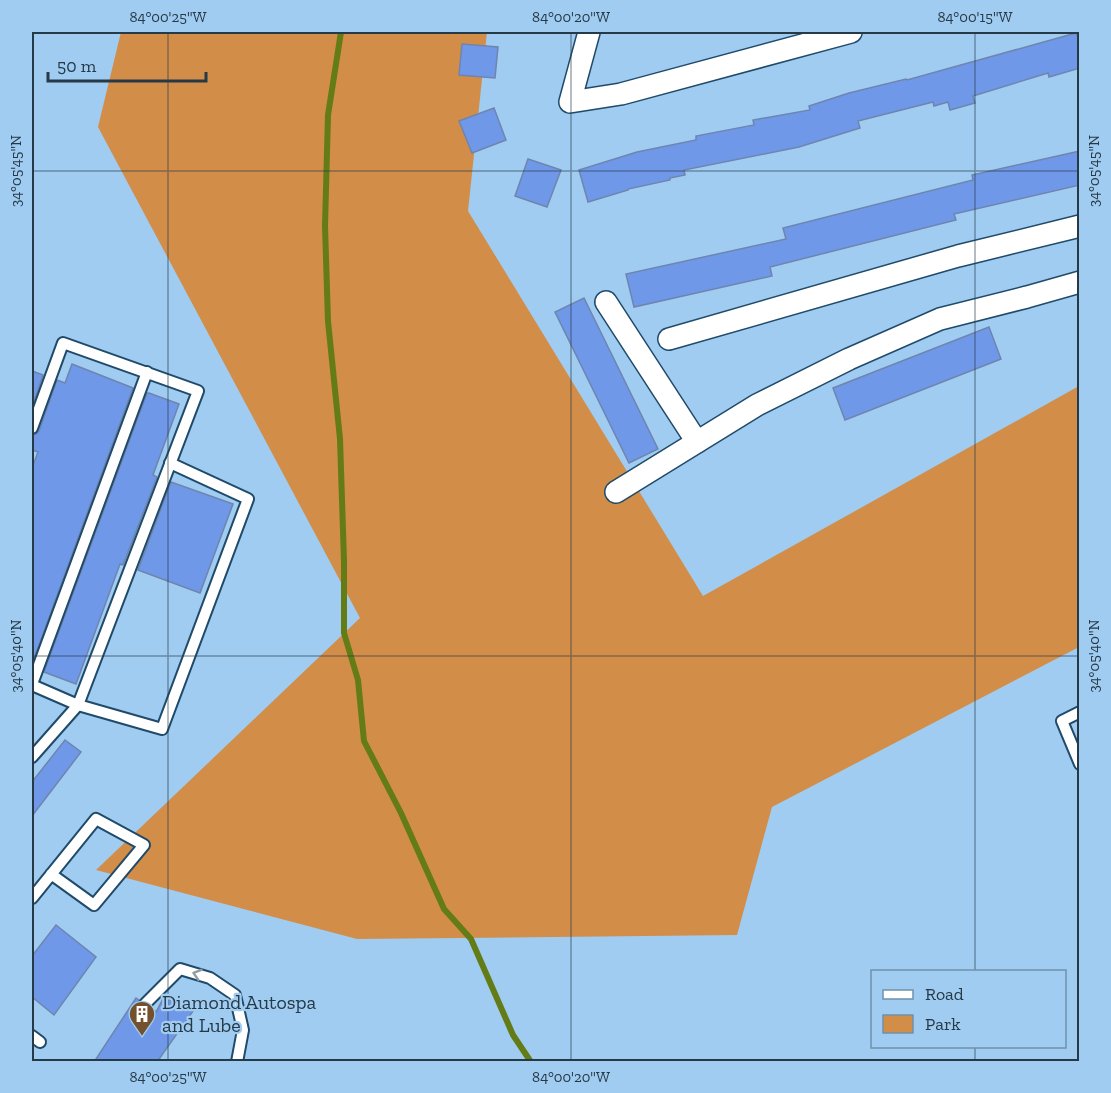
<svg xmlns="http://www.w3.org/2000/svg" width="1111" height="1093" font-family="'Zilla Slab',serif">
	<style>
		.green { fill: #d28d49 }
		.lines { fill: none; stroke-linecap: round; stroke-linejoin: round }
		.stream { stroke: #637c15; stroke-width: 6 }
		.building { fill: #7098e8; stroke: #6e85af; stroke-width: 1.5 }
		.service-casing { stroke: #204a69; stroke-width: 14 }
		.minor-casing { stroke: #204a69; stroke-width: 24 }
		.service { stroke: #fff; stroke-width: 10 }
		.minor { stroke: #fff; stroke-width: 21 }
		.oneway { stroke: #929ca3 }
		.ticks { fill: none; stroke: #263947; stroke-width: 1.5; stroke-opacity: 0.45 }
		.labels { text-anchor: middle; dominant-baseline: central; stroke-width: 4.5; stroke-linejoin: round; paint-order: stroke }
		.poi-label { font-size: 20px; fill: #263947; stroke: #9fccf0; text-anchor: start }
		.neatline { fill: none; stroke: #263947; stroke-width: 2 }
		.ticks-label { font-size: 15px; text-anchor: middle; fill: #263947 }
	</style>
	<rect width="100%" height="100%" fill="#9fccf0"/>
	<path class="green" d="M 121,32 L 487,32 L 468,211 L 703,596 L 1079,386 L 1079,647 L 772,807 L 737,935 L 357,939 L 96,870 L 360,618 L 98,127 Z"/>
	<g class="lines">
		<path class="stream" d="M 341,32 L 328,115 L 325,226 L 328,321 L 340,439 L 344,561 L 344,633 L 358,680 L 364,741 L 401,813 L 444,909 L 471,939 L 513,1035 L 531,1062"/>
	</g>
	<g class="building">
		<path d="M 1076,33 L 1080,44 L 1080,68 L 1049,77 L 1048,73 L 973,96 L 975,103 L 950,110 L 948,102 L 934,106 L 933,102 L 858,121 L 860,128 L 799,147 L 684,170 L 685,175 L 670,178 L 670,180 L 628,189 L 628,190 L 588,202 L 579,170 L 637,152 L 696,140 L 696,136 L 754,125 L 753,120 L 810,110 L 809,106 L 849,93 L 906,79 L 907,80 Z"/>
		<path d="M 462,44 L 498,47 L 495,78 L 459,75 Z"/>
		<path d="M 494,108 L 506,140 L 472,153 L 459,121 Z"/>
		<path d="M 1080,151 L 1080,185 L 954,214 L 956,220 L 770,267 L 772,276 L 634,307 L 626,274 L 786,239 L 783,228 L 973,180 L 972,175 Z"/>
		<path d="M 528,159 L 561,170 L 547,207 L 515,196 Z"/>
		<path d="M 584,298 L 658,449 L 629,463 L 555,312 Z"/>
		<path d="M 989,327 L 1001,359 L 845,420 L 833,388 Z"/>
		<path d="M 72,364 L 133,388 L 32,664 L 32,468 L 38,452 L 32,450 L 32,435 L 36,434 L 39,431 L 57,380 L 65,383 Z"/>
		<path d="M 32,371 L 43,375 L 32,407 Z"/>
		<path d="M 147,393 L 149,393 L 179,404 L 153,475 L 157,477 L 123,565 L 120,564 L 76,684 L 44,672 Z"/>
		<path d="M 171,482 L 233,504 L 200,593 L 138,570 Z"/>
		<path d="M 65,740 L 81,752 L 32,816 L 32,782 Z"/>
		<path d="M 56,925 L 96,957 L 54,1015 L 32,997 L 32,956 Z"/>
		<path d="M 164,997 L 193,1011 L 157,1062 L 94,1062 L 136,998 L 139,1000 L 138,1005 L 140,1010 L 146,1011 L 151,1008 L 156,1012 Z"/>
	</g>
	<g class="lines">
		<g class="service-casing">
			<g id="service">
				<path d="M 32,428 L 63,343 L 198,391 L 78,705 L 32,757"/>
				<path d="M 32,684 L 147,372"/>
				<path d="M 32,685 L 78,705 L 162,729 L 248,499 L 170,463"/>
				<path d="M 1080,712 L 1062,721 L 1080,764"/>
				<path d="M 32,898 L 96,819 L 144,845 L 94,905 L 51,874"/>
				<path d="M 145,1004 L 180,969 L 210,978 L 235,995 L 243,1030 L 237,1062"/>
				<path d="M 32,1036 L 40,1042"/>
			</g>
		</g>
		<g class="minor-casing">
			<g id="minor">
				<path d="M 589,32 L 570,102 L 621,94 L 851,32"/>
				<path d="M 606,302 L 697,442"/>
				<path d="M 669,339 L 958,256 L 1080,226"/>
				<path d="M 616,492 L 757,405 L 849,359 L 940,319 L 1027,297 L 1080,282"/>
			</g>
		</g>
		<use href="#service" class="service"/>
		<use href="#minor" class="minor"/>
	</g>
	<defs><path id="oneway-chevron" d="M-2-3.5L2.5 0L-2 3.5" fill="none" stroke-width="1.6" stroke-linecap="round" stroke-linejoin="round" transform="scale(1.5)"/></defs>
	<use class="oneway" href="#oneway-chevron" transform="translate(197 974) rotate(-163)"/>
	<path class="ticks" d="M 168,32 L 168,1062M 571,32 L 571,1062M 975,32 L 975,972M 32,171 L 1080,171M 32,656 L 1080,656M 975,1046 L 975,1062"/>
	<defs>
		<g id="building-pin" transform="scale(1.35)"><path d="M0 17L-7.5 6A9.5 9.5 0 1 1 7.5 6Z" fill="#75502c" stroke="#9fccf0"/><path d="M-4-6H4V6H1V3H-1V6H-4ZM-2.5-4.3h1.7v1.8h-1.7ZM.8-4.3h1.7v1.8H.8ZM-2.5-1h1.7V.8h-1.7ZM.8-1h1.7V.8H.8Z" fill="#fff"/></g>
	</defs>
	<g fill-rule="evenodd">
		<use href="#building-pin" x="142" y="1014"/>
	</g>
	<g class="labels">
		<g class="poi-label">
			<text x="162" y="1002">Diamond Autospa<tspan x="162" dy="23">and Lube</tspan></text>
		</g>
	</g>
	<rect width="1111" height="1093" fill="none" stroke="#9fccf0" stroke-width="66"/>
	<rect x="871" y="970" width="195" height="78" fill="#9fccf0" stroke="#6f91ac" stroke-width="1.5"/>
	<rect x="883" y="990" width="30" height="9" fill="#ffffff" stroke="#6f91ac" stroke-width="1.5"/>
	<text x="925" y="1000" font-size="18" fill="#263947">Road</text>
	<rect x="883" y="1015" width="30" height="18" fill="#d28d49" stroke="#6f91ac" stroke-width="1.5"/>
	<text x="925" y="1030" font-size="18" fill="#263947">Park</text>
	<path d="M48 72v9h158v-9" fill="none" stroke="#263947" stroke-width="3"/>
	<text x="57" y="72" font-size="18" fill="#263947" stroke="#9fccf0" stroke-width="4.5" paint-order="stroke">50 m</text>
	<rect x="33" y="33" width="1045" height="1027" class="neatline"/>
	<g class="ticks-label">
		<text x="168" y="22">84°00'25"W</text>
		<text x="571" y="22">84°00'20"W</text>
		<text x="975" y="22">84°00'15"W</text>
		<text transform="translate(16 171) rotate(-90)" y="5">34°05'45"N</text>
		<text transform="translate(1094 171) rotate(-90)" y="5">34°05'45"N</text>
		<text transform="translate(16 656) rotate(-90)" y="5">34°05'40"N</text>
		<text transform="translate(1094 656) rotate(-90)" y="5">34°05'40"N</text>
		<text x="168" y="1082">84°00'25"W</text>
		<text x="571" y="1082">84°00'20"W</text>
	</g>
</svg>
